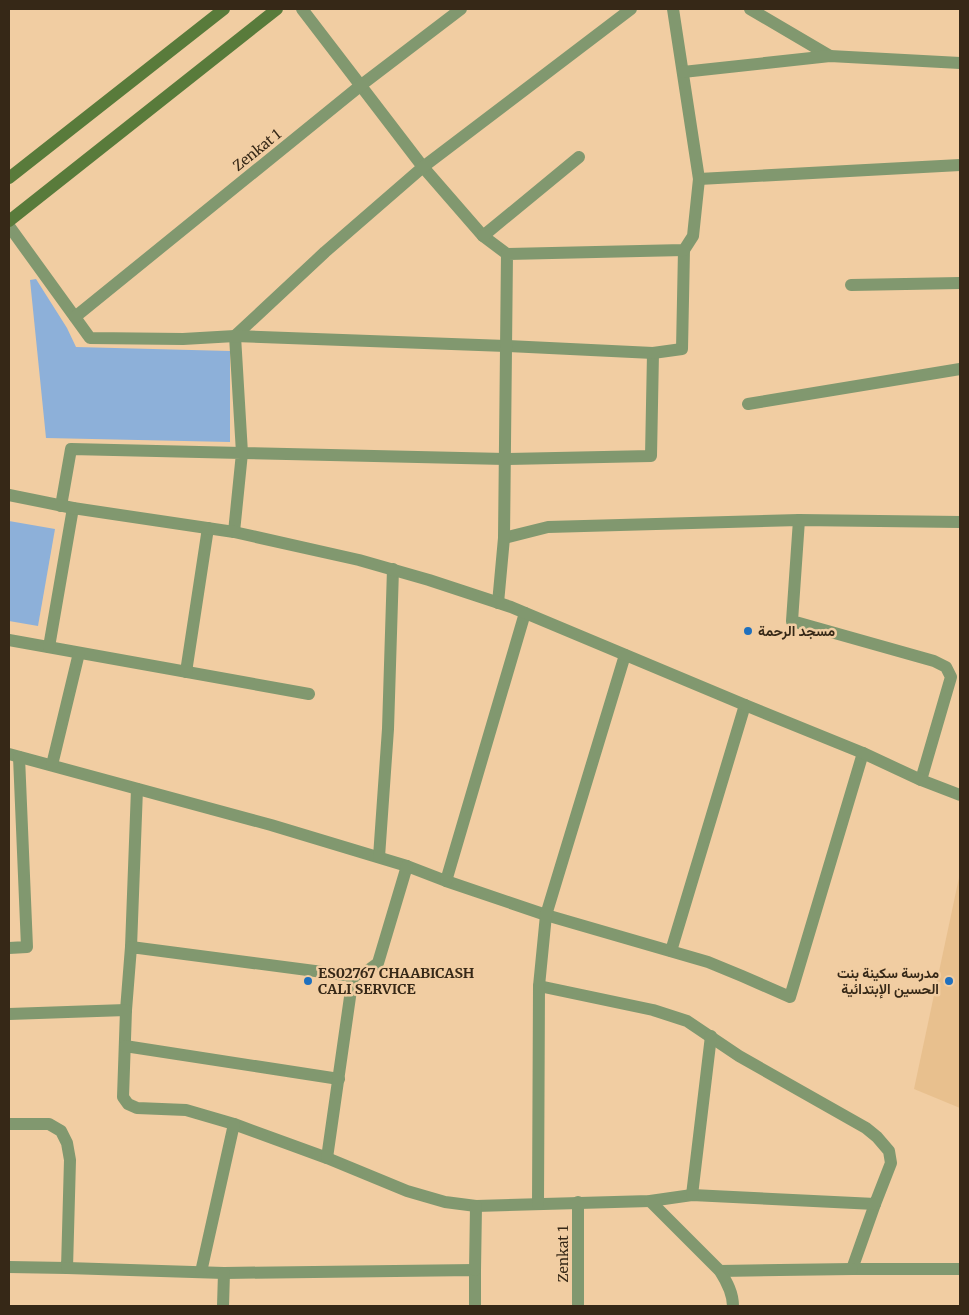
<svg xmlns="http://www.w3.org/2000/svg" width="969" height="1315" font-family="Merriweather,Vazirmatn,serif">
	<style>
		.built { fill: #e8c08e }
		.building { fill: #8db0d9 }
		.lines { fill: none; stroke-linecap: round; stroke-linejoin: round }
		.service { stroke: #81986f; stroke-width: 12 }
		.minor { stroke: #81986f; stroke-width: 12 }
		.tertiary { stroke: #81986f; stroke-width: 12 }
		.secondary { stroke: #597b3b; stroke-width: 12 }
		.poi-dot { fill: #1f70be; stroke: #f1cda2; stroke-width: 2 }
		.labels { text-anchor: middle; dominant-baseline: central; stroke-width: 5; stroke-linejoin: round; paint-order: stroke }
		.street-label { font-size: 14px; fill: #362817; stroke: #f1cda2 }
		.poi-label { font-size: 14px; font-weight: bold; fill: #362817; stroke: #f1cda2; text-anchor: start }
	</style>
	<rect width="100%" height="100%" fill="#f1cda2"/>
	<path class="built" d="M 960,873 L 960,1108 L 914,1089 Z"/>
	<g class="building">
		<path d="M 36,279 L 67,328 L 76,347 L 230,351 L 230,442 L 46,438 L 30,280 Z"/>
		<path d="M 9,521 L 55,529 L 38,626 L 9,621 Z"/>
	</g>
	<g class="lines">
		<g class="service">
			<path d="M 750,9 L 830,56"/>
			<path d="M 671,951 L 745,705"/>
			<path d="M 875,1204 L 852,1269 L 960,1269"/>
			<path d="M 720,1271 L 852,1269"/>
		</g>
		<g class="minor">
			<path d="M 302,9 L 423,167 L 483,236 L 507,254"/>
			<path d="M 631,9 L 423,167 L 325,252 L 235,336 L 242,453 L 505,459 L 651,456 L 653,353"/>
			<path d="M 673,9 L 699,179 L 960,165"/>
			<path d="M 683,72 L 830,56 L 960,63"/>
			<path d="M 9,226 L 90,338 L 183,339 L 235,336 L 506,346 L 653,353 L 682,349 L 684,250"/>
			<path d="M 483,236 L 579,157"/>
			<path d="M 851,285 L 960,283"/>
			<path d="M 75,317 L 360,86 L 461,9"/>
			<path d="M 748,404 L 960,369"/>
			<path d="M 61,506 L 71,449 L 242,453 L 234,532"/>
			<path d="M 799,520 L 792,621 L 934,661 L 946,667 L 951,677 L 921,780"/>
			<path d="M 504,538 L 548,527 L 799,520 L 960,522"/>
			<path d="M 498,603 L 504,538 L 507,254 L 684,250 L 693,236 L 699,179"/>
			<path d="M 9,640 L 309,694"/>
			<path d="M 49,647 L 73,508"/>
			<path d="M 186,672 L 208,528"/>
			<path d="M 9,754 L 271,825 L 407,866 L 446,881 L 546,915 L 708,962 L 742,976 L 790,997 L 863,753"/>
			<path d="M 52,765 L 79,653"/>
			<path d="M 379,857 L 388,729 L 393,569"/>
			<path d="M 446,881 L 525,613"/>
			<path d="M 131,947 L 137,789"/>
			<path d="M 9,948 L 27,947 L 19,757"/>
			<path d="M 126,1010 L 131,947 L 353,976 L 367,971 L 378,963 L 407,866"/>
			<path d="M 9,1014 L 126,1010 L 123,1097 L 128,1104 L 137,1108 L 186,1110 L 234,1124 L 327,1158 L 407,1191 L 445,1202 L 476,1206 L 650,1201 L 692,1195 L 875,1204 L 891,1163 L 889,1151 L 877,1137 L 866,1128 L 739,1056 L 687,1021 L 653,1010 L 539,986"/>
			<path d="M 125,1046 L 339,1079"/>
			<path d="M 9,1124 L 49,1124 L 61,1131 L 67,1143 L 70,1160 L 67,1268 L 9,1267"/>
			<path d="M 327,1158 L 353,976"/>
			<path d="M 692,1195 L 711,1036"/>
			<path d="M 650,1201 L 720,1271 C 727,1282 733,1293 733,1306"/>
			<path d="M 538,1204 L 539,986 L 546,915 L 625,655"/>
			<path d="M 67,1268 L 224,1273 L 475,1270 L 475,1306"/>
			<path d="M 475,1270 L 476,1206"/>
			<path d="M 201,1272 L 234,1124"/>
			<path d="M 223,1306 L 224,1273"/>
			<path d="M 578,1306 L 578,1202"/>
		</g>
		<path class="tertiary" d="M 9,495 L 73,508 L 234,532 L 359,560 L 429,580 L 511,607 L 745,705 L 863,753 L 921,780 L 960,795"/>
		<g class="secondary">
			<path d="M 9,178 L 224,9"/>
			<path d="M 9,221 L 277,9"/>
		</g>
	</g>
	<g class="poi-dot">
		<circle cx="748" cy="631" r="5"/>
		<circle cx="308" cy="981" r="5"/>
		<circle cx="949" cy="981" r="5"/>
	</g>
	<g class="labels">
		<g class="street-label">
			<text transform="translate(257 150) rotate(-39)">Zenkat 1</text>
			<text transform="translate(563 1254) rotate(-90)">Zenkat 1</text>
		</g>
		<g class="poi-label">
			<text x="758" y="631">مسجد الرحمة</text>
			<text x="318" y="973">ES02767 CHAABICASH<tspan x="318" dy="16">CALI SERVICE</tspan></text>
			<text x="939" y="973" text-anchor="end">مدرسة سكينة بنت<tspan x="939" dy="16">الحسين الإبتدائية</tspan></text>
		</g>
	</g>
	<rect width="969" height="1315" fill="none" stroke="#362817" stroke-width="20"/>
</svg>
